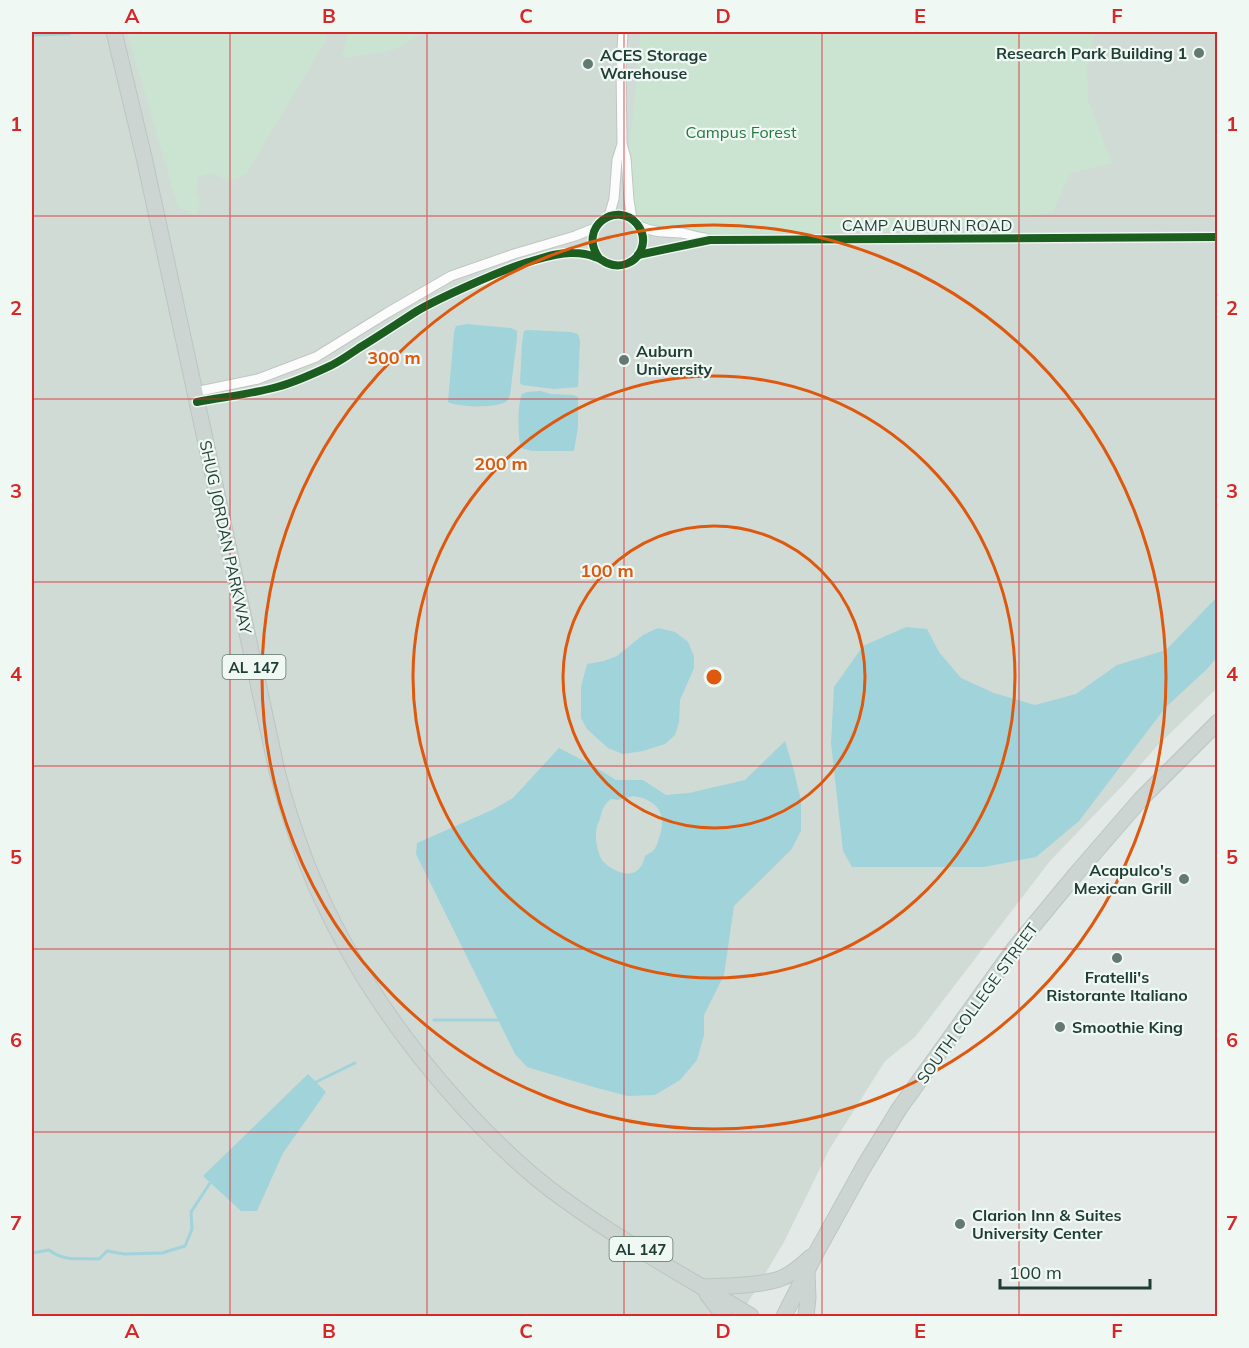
<svg xmlns="http://www.w3.org/2000/svg" width="1249" height="1348" font-family="Mulish,sans-serif">
	<style>
		.built { fill: #d0dbd6 }
		.green { fill: #cbe4d2 }
		.water { fill: #a0d3da; fill-rule: evenodd }
		.lines { fill: none; stroke-linecap: round; stroke-linejoin: round }
		.stream { stroke: #a0d3da; stroke-width: 3 }
		.minor-casing { stroke: #c0c6c3; stroke-width: 11 }
		.primary-casing { stroke: #bbc5c2; stroke-width: 17 }
		.minor { stroke: #fbfcfb; stroke-width: 9 }
		.primary { stroke: #cdd5d3; stroke-width: 15 }
		.cycleway-casing { stroke: #f0f8f4; stroke-width: 11 }
		.cycleway { stroke: #1b5e20; stroke-width: 8 }
		.grid { fill: none; stroke: #d62828; stroke-width: 1.5; stroke-opacity: 0.55 }
		.ring { fill: none; stroke: #de580e; stroke-width: 3 }
		.poi-dot { fill: #647973; stroke: #f0f8f4; stroke-width: 2 }
		.labels { text-anchor: middle; dominant-baseline: central; stroke-width: 4.5; stroke-linejoin: round; paint-order: stroke }
		.shield { fill: #f0f8f4; stroke: #5e756e; stroke-width: 1.5 }
		.shield-label { font-size: 15px; font-weight: bold; fill: #1f3d35 }
		.poi-label { font-size: 16px; font-weight: bold; fill: #1f3d35; stroke: #f0f8f4; text-anchor: start }
		.park-label { font-size: 16px; fill: #277745; stroke: #f0f8f4 }
		.street-label { font-size: 16px; fill: #1f3d35; stroke: #f0f8f4 }
		.centre { fill: #de580e; stroke: #f0f8f4; stroke-width: 3 }
		.ring-label { font-size: 18px; text-anchor: middle; font-weight: bold; fill: #de580e; stroke: #f0f8f4; stroke-width: 4.5; stroke-linejoin: round; paint-order: stroke }
		.neatline { fill: none; stroke: #d62828; stroke-width: 2 }
		.grid-label { font-size: 20px; text-anchor: middle; font-weight: bold; fill: #d62828 }
	</style>
	<rect width="100%" height="100%" fill="#e3e9e6"/>
	<path class="built" d="M 32,32 L 1217,32 L 1217,688 L 1156,747 L 1125,783 L 1050,861 L 915,1037 L 885,1061 L 829,1150 L 784,1242 L 740,1316 L 32,1316 Z"/>
	<g class="green">
		<path d="M 127,32 L 324,32 L 327,38 L 247,173 C 228,184 231,183 212,173 L 199,176 L 196,190 L 200,205 L 196,215 L 178,207 Z"/>
		<path d="M 348,32 L 424,32 L 400,47 L 385,52 L 342,58 Z"/>
		<path d="M 641,32 L 1095,32 L 1087,68 L 1088,100 L 1112,163 L 1070,173 L 1053,212 L 942,231 L 631,235 L 626,164 L 632,123 Z"/>
	</g>
	<g class="water">
		<path d="M 467,324 L 511,328 L 517,331 L 517,338 L 510,395 C 509,397 509,398 508,400 C 500,409 457,407 448,402 L 454,332 L 456,326 Z"/>
		<path d="M 528,330 L 571,332 L 578,334 L 580,341 L 578,387 L 554,389 L 522,385 L 520,383 L 522,343 L 524,331 Z"/>
		<path d="M 527,392 L 541,391 L 551,394 L 573,395 L 578,397 L 578,427 L 574,451 L 532,451 L 521,448 C 518,435 517,406 522,394 Z"/>
		<path d="M 1217,597 L 1217,657 L 1207,669 L 1165,708 L 1079,821 L 1036,857 L 984,867 L 852,867 L 843,851 L 831,743 L 834,687 L 863,646 L 906,627 L 927,629 L 939,652 L 961,678 L 994,693 L 1035,705 L 1076,694 L 1117,665 L 1166,650 Z"/>
		<path d="M 658,628 L 675,632 L 688,642 L 694,656 L 694,668 L 680,700 L 679,722 L 675,735 L 665,744 L 643,751 L 623,754 L 608,748 L 587,729 L 581,718 L 581,687 L 587,664 L 604,661 L 617,656 L 643,635 Z"/>
		<path d="M 785,741 L 794,771 L 801,800 L 801,831 L 791,850 L 734,906 L 724,975 L 704,1015 L 704,1035 L 697,1060 L 680,1080 L 655,1095 L 628,1096 L 597,1088 L 527,1067 L 515,1054 L 416,854 L 417,843 L 492,810 L 513,798 L 559,748 L 590,764 L 616,780 L 643,780 L 666,795 L 689,793 L 745,780 ZM 633,796 C 657,799 668,814 659,838 C 658,842 656,848 653,851 C 651,853 647,854 645,856 C 641,874 629,878 613,869 C 609,867 605,864 602,860 C 598,854 595,840 596,833 C 596,828 598,824 600,819 C 602,810 603,805 611,799 L 618,800 Z"/>
		<path d="M 308,1074 L 326,1092 L 283,1153 L 257,1211 L 241,1211 L 203,1176 Z"/>
	</g>
	<g class="lines">
		<g class="stream">
			<path d="M 32,35 L 69,34"/>
			<path d="M 434,1020 L 499,1020"/>
			<path d="M 316,1082 L 355,1063"/>
			<path d="M 32,1253 L 49,1250 C 64,1262 82,1258 99,1259 L 107,1251 L 124,1254 L 162,1253 L 185,1246 L 192,1229 L 191,1212 L 210,1183"/>
		</g>
		<g class="minor-casing">
			<g id="minor">
				<path d="M 622,144 L 626,158 L 629,200 L 632,219"/>
				<path d="M 609,216 L 614,199 L 617,160 L 622,144 L 621,68 L 623,32"/>
				<path d="M 639,226 C 656,233 663,232 681,233 C 689,234 697,237 705,238"/>
				<path d="M 638,255 L 710,240 L 1218,237"/>
				<path d="M 195,392 L 258,379 L 316,357 L 387,313 L 451,276 L 514,254 L 575,236 L 595,228"/>
				<path d="M 197,402 C 224,397 251,394 277,387 C 296,382 315,373 332,365 C 342,360 350,354 359,348 C 379,336 398,323 417,311 C 434,301 452,293 470,285 C 488,277 506,269 525,263 C 540,259 557,252 573,253 C 581,253 588,254 595,257 C 600,258 603,261 607,263 C 620,269 636,263 641,250 C 645,241 643,232 637,224 C 617,200 577,227 599,258"/>
			</g>
		</g>
		<g class="primary-casing">
			<g id="primary">
				<path d="M 114,32 L 144,157 L 277,771 C 285,802 295,833 306,862 C 341,951 395,1032 459,1103 C 490,1137 524,1171 562,1198 C 622,1242 688,1278 751,1316"/>
				<path d="M 702,1287 C 724,1286 759,1286 779,1279 C 792,1275 801,1265 811,1257"/>
				<path d="M 707,1294 L 724,1316"/>
				<path d="M 784,1316 L 816,1253 L 863,1168 L 899,1109 L 1014,949 L 1076,874 L 1141,799 L 1218,722"/>
				<path d="M 806,1316 L 808,1298 L 807,1272"/>
			</g>
		</g>
		<use href="#minor" class="minor"/>
		<use href="#primary" class="primary"/>
		<g class="cycleway-casing">
			<g id="cycleway">
				<path d="M 638,255 L 710,240 L 1218,237"/>
				<path d="M 197,402 C 224,397 251,394 277,387 C 296,382 315,373 332,365 C 342,360 350,354 359,348 C 379,336 398,323 417,311 C 434,301 452,293 470,285 C 488,277 506,269 525,263 C 540,259 557,252 573,253 C 581,253 588,254 595,257 C 600,258 603,261 607,263 C 620,269 636,263 641,250 C 645,241 643,232 637,224 C 617,200 577,227 599,258"/>
			</g>
		</g>
		<use href="#cycleway" class="cycleway"/>
	</g>
	<path class="grid" d="M 230,32 L 230,1316M 427,32 L 427,1316M 624,32 L 624,1316M 822,32 L 822,1316M 1019,32 L 1019,1316M 32,216 L 1218,216M 32,399 L 1218,399M 32,582 L 1218,582M 32,766 L 1218,766M 32,949 L 1218,949M 32,1132 L 1218,1132"/>
	<g class="ring">
		<circle cx="714" cy="677" r="151"/>
		<circle cx="714" cy="677" r="301"/>
		<circle cx="714" cy="677" r="452"/>
	</g>
	<g class="poi-dot">
		<circle cx="1199" cy="53" r="6"/>
		<circle cx="588" cy="64" r="6"/>
		<circle cx="624" cy="360" r="6"/>
		<circle cx="1184" cy="879" r="6"/>
		<circle cx="1117" cy="958" r="6"/>
		<circle cx="1060" cy="1027" r="6"/>
		<circle cx="960" cy="1224" r="6"/>
	</g>
	<g class="labels">
		<g class="shield">
			<rect x="222.5" y="655" width="63" height="24" rx="4.5"/>
			<rect x="609.5" y="1237" width="63" height="24" rx="4.5"/>
		</g>
		<g class="shield-label">
			<text x="254" y="667">AL 147</text>
			<text x="641" y="1249">AL 147</text>
		</g>
		<g class="poi-label">
			<text x="1187" y="53" text-anchor="end">Research Park Building 1</text>
			<text x="600" y="55">ACES Storage<tspan x="600" dy="18">Warehouse</tspan></text>
			<text x="636" y="351">Auburn<tspan x="636" dy="18">University</tspan></text>
			<text x="1172" y="870" text-anchor="end">Acapulco's<tspan x="1172" dy="18">Mexican Grill</tspan></text>
			<text x="1117" y="977" text-anchor="middle">Fratelli's<tspan x="1117" dy="18">Ristorante Italiano</tspan></text>
			<text x="1072" y="1027">Smoothie King</text>
			<text x="972" y="1215">Clarion Inn &amp; Suites<tspan x="972" dy="18">University Center</tspan></text>
		</g>
		<g class="park-label">
			<text x="741" y="132">Campus Forest</text>
		</g>
		<g class="street-label">
			<text x="927" y="225">CAMP AUBURN ROAD</text>
			<text transform="translate(226 537) rotate(78)">SHUG JORDAN PARKWAY</text>
			<text transform="translate(977 1003) rotate(-54)">SOUTH COLLEGE STREET</text>
		</g>
	</g>
	<circle cx="714" cy="677" r="9" class="centre"/>
	<g class="ring-label">
		<text x="394" y="364">300 m</text>
		<text x="501" y="470">200 m</text>
		<text x="607" y="577">100 m</text>
	</g>
	<rect width="1249" height="1348" fill="none" stroke="#f0f8f4" stroke-width="66"/>
	<path d="M1000 1279v9h150v-9" fill="none" stroke="#1f3d35" stroke-width="3"/>
	<text x="1009" y="1279" font-size="18" fill="#1f3d35" stroke="#f0f8f4" stroke-width="4.5" paint-order="stroke">100 m</text>
	<rect x="33" y="33" width="1183" height="1282" class="neatline"/>
	<g class="grid-label">
		<text x="132" y="23">A</text>
		<text x="329" y="23">B</text>
		<text x="526" y="23">C</text>
		<text x="723" y="23">D</text>
		<text x="920" y="23">E</text>
		<text x="1117" y="23">F</text>
		<text x="16" y="131">1</text>
		<text x="1232" y="131">1</text>
		<text x="16" y="315">2</text>
		<text x="1232" y="315">2</text>
		<text x="16" y="498">3</text>
		<text x="1232" y="498">3</text>
		<text x="16" y="681">4</text>
		<text x="1232" y="681">4</text>
		<text x="16" y="864">5</text>
		<text x="1232" y="864">5</text>
		<text x="16" y="1047">6</text>
		<text x="1232" y="1047">6</text>
		<text x="16" y="1230">7</text>
		<text x="1232" y="1230">7</text>
		<text x="132" y="1338">A</text>
		<text x="329" y="1338">B</text>
		<text x="526" y="1338">C</text>
		<text x="723" y="1338">D</text>
		<text x="920" y="1338">E</text>
		<text x="1117" y="1338">F</text>
	</g>
</svg>
